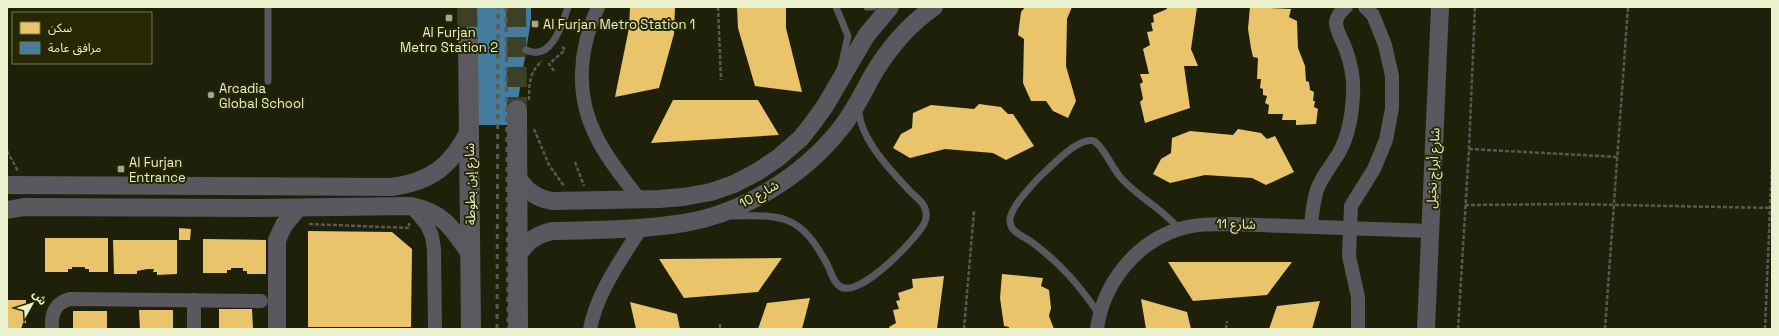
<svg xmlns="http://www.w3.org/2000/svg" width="1779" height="336" font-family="'Space Grotesk','Noto Sans Arabic',sans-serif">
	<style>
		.homes { fill: #e9c46a }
		.public { fill: #457b9d }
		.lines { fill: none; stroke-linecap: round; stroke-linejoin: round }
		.secondary-tunnel { stroke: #3d3f27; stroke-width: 20; stroke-dasharray: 20 10; stroke-linecap: butt }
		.path { stroke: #5a5856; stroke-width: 2.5; stroke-dasharray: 4 2; stroke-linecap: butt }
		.service { stroke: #5a575e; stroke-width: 7 }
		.minor { stroke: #5a575e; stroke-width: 14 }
		.tertiary { stroke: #5a575e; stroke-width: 18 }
		.secondary { stroke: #5b595e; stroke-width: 20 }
		.rail { stroke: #5a5951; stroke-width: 3; stroke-dasharray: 5 5; stroke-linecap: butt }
		.poi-dot { fill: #a4a889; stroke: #252802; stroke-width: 1.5 }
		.labels { text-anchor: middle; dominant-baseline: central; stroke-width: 4; stroke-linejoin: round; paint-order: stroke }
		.poi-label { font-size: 13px; fill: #ecf1cd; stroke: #252802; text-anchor: start }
		.street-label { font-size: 13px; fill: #ecf1cd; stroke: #252802 }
	</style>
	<rect width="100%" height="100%" fill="#1e200a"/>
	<g class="homes">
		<path d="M 630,7 L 675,7 L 674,34 L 659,88 L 615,97 L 629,28 Z"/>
		<path d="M 737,7 L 786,7 L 786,28 L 802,92 L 755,86 L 738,28 Z"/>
		<path d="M 1025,7 L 1072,7 L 1067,19 L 1066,66 L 1076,101 L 1068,118 L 1053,111 L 1046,101 L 1031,101 L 1023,83 L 1024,39 L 1018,35 L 1021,12 Z"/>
		<path d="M 1166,7 L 1197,7 L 1191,49 L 1198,66 L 1184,66 L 1190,108 L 1145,123 L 1140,102 L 1143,99 L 1140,84 L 1143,82 L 1140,74 L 1149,74 L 1143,49 L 1150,45 L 1147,32 L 1153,31 L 1151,23 L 1154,22 L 1153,15 L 1167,9 Z"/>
		<path d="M 1250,7 L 1291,9 L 1289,17 L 1297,21 L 1298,48 L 1305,66 L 1306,81 L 1309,82 L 1310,90 L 1314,92 L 1313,101 L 1315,101 L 1314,107 L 1318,109 L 1316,124 L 1296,125 L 1296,120 L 1282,120 L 1283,114 L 1268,114 L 1269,105 L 1265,103 L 1267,96 L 1263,95 L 1263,89 L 1260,88 L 1261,79 L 1257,79 L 1258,58 L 1253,57 L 1251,48 L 1248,29 Z"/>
		<path d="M 673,100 L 758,100 L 779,135 L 651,143 Z"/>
		<path d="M 979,104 L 1001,107 L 1008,114 L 1013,114 L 1034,146 L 1006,160 L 993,153 L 945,149 L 910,158 L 893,148 L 901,134 L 912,128 L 913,113 L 931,105 L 974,109 Z"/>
		<path d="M 1238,129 L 1261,133 L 1267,139 L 1275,136 L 1294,172 L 1266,185 L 1252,178 L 1205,175 L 1170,183 L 1153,174 L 1161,159 L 1171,153 L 1172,138 L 1190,131 L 1233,135 Z"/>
		<path d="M 179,228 L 191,229 L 190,240 L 179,240 Z"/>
		<path d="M 308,231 L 392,232 L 412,249 L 411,327 L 308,327 Z"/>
		<path d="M 45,238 L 108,238 L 108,272 L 89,272 L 89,269 L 85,269 L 85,267 L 72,267 L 72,269 L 68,269 L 68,272 L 45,272 Z"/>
		<path d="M 203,239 L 266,240 L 266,274 L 247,274 L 247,271 L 243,271 L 243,268 L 231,268 L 231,270 L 227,270 L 227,273 L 203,273 Z"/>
		<path d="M 113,240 L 177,240 L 177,274 L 157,275 L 157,272 L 153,272 L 154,269 L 147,269 L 137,271 L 137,274 L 114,274 Z"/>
		<path d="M 782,258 L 758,292 L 684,298 L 659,259 Z"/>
		<path d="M 1168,262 L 1292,262 L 1267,295 L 1193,301 Z"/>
		<path d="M 1002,274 L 1043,278 L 1041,286 L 1049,290 L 1051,308 L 1049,316 L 1054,329 L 1009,329 L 1009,327 L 1004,326 L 1000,298 Z"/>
		<path d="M 944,276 L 937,329 L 890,329 L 889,327 L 896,323 L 893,310 L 899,309 L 896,301 L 900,300 L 898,293 L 913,288 L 912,279 Z"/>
		<path d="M 810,298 L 802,329 L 758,329 L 767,303 Z"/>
		<path d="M 1141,299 L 1187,312 L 1191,329 L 1146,329 Z"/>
		<path d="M 7,300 L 26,300 L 26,323 L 23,323 L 21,329 L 7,329 Z"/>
		<path d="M 1320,301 L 1312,329 L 1269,329 L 1277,306 Z"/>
		<path d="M 630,302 L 677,314 L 680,329 L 636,329 Z"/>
		<path d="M 219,309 L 252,309 L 253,329 L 219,329 Z"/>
		<path d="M 139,310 L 173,310 L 173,329 L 140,329 Z"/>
		<rect x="73" y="311" width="34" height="18"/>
	</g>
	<path class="public" d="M 466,7 L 531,7 L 531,20 L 514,125 L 477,125 L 466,23 Z"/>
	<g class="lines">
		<g class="secondary-tunnel">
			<path d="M 467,7 L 468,40"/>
			<path d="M 516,7 L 517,110"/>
		</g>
		<g class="path">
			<path d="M 718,7 L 721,80"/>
			<path d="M 554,71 L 549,64 L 565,50 L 561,45"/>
			<path d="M 529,100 C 529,85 529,72 542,61"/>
			<path d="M 534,129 L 549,165 L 564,186"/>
			<path d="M 1469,149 L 1618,157"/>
			<path d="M 7,151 L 18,171"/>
			<path d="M 575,162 L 584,186"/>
			<path d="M 1465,205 L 1571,204 L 1772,208"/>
			<path d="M 309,224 L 409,228 L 409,223"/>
			<path d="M 720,324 L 720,329"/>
			<path d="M 964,329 L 974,211"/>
			<path d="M 1226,329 L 1227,321"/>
			<path d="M 1458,329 L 1469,149 L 1475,7"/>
			<path d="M 1605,329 L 1628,7"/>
			<path d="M 1765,329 L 1772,161"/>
		</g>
		<g class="service">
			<path d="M 268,7 L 268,81"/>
			<path d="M 836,7 L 848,36 L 841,67"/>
			<path d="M 867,7 L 873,7"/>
			<path d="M 526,50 C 551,62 562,25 568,7"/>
			<path d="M 731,216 C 783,215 800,214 827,264 C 831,271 833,283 841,287 C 861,297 915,240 924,224 C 927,218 927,212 924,206 C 921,200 913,195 908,189 C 889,169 858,136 859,108"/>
			<path d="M 1099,314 C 1079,285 1061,264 1033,243 C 1026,237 1010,233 1010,221 C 1009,207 1039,177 1049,168 C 1059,159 1080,137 1094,141 C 1104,147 1112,168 1121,178 C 1139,198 1163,209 1179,229"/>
		</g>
		<g class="minor">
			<path d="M 598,7 C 579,49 575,94 596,136 C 607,159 624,179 639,199"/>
			<path d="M 411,206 L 427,225 L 432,236 L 434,249 L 435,329"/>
			<path d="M 1311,226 C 1312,214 1313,202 1317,190 C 1321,178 1329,169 1335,159 C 1348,141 1352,116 1353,95 C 1354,80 1351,64 1346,50 C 1343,41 1336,32 1336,22 C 1337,15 1341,11 1346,7"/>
			<path d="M 52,329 C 51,315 54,303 70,299 L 261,301"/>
			<path d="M 194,329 L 194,300"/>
			<path d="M 590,329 C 597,292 621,260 641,228"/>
			<path d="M 1097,329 C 1103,284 1135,243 1179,229 C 1196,224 1213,224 1231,224 L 1430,231"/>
			<path d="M 1358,329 L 1358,297 L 1349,256 L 1351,206 L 1374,169 L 1386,140 L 1392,108 L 1392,76 L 1385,45 L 1373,15 L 1365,7"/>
		</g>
		<g class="tertiary">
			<path d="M 517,176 C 525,190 535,198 552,201 L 659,199 L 683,197 L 711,192 L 734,184 L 757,172 L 778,158 L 801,138 L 812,124 L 825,106 L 866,36 L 890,7"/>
			<path d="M 7,185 L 391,187 C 431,182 451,166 469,131"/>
			<path d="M 7,210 L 24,207 L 257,208 L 411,206 C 443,212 453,229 470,254"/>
			<path d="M 517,258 C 524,243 535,235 552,231 C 596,230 640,230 684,223 C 744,213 804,175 841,128 C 853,113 862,95 871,78 C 887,50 907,26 934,7"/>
			<path d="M 277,329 L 277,240 L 284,225 L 298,208"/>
			<path d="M 1426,329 L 1440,7"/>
		</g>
		<g class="secondary">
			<path d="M 468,40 L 471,329"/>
			<path d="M 517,110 L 518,329"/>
		</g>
		<g class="rail">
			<path d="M 506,7 L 508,329"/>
			<path d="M 497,329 L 498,7"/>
		</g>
	</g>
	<g class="poi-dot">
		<rect x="445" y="14" width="8" height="8" rx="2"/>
		<rect x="531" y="20" width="8" height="8" rx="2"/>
		<circle cx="211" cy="95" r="4"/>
		<rect x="117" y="165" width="8" height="8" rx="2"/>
	</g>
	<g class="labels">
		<g class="poi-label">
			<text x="543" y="24">Al Furjan Metro Station 1</text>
			<text x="449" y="32" text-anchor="middle">Al Furjan<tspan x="449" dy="15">Metro Station 2</tspan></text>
			<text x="219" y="88">Arcadia<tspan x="219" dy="15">Global School</tspan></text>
			<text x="129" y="162">Al Furjan<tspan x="129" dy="15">Entrance</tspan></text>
		</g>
		<g class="street-label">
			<text transform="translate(1433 168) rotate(-87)">شارع أبراج نخيل</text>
			<text transform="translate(470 184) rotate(-91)">شارع إبن بطوطة</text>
			<text transform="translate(759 194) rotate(-29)">شارع 10</text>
			<text transform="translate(1236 224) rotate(1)">شارع 11</text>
		</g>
	</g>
	<rect width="1779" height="336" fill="none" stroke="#ecf1cd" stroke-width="16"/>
	<rect x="12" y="12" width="140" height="52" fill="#252802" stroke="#757853"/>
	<rect x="20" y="22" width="20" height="12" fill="#e9c46a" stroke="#757853"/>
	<text x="48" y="32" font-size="12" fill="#ecf1cd">سكن</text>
	<rect x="20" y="42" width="20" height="12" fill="#457b9d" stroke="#757853"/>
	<text x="48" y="52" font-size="12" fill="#ecf1cd">مرافق عامة</text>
	<g transform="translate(32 304) rotate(51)" stroke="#252802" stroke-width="3" paint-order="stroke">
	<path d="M0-3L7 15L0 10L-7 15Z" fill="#ecf1cd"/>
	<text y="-6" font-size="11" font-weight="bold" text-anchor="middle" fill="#ecf1cd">ش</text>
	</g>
</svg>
